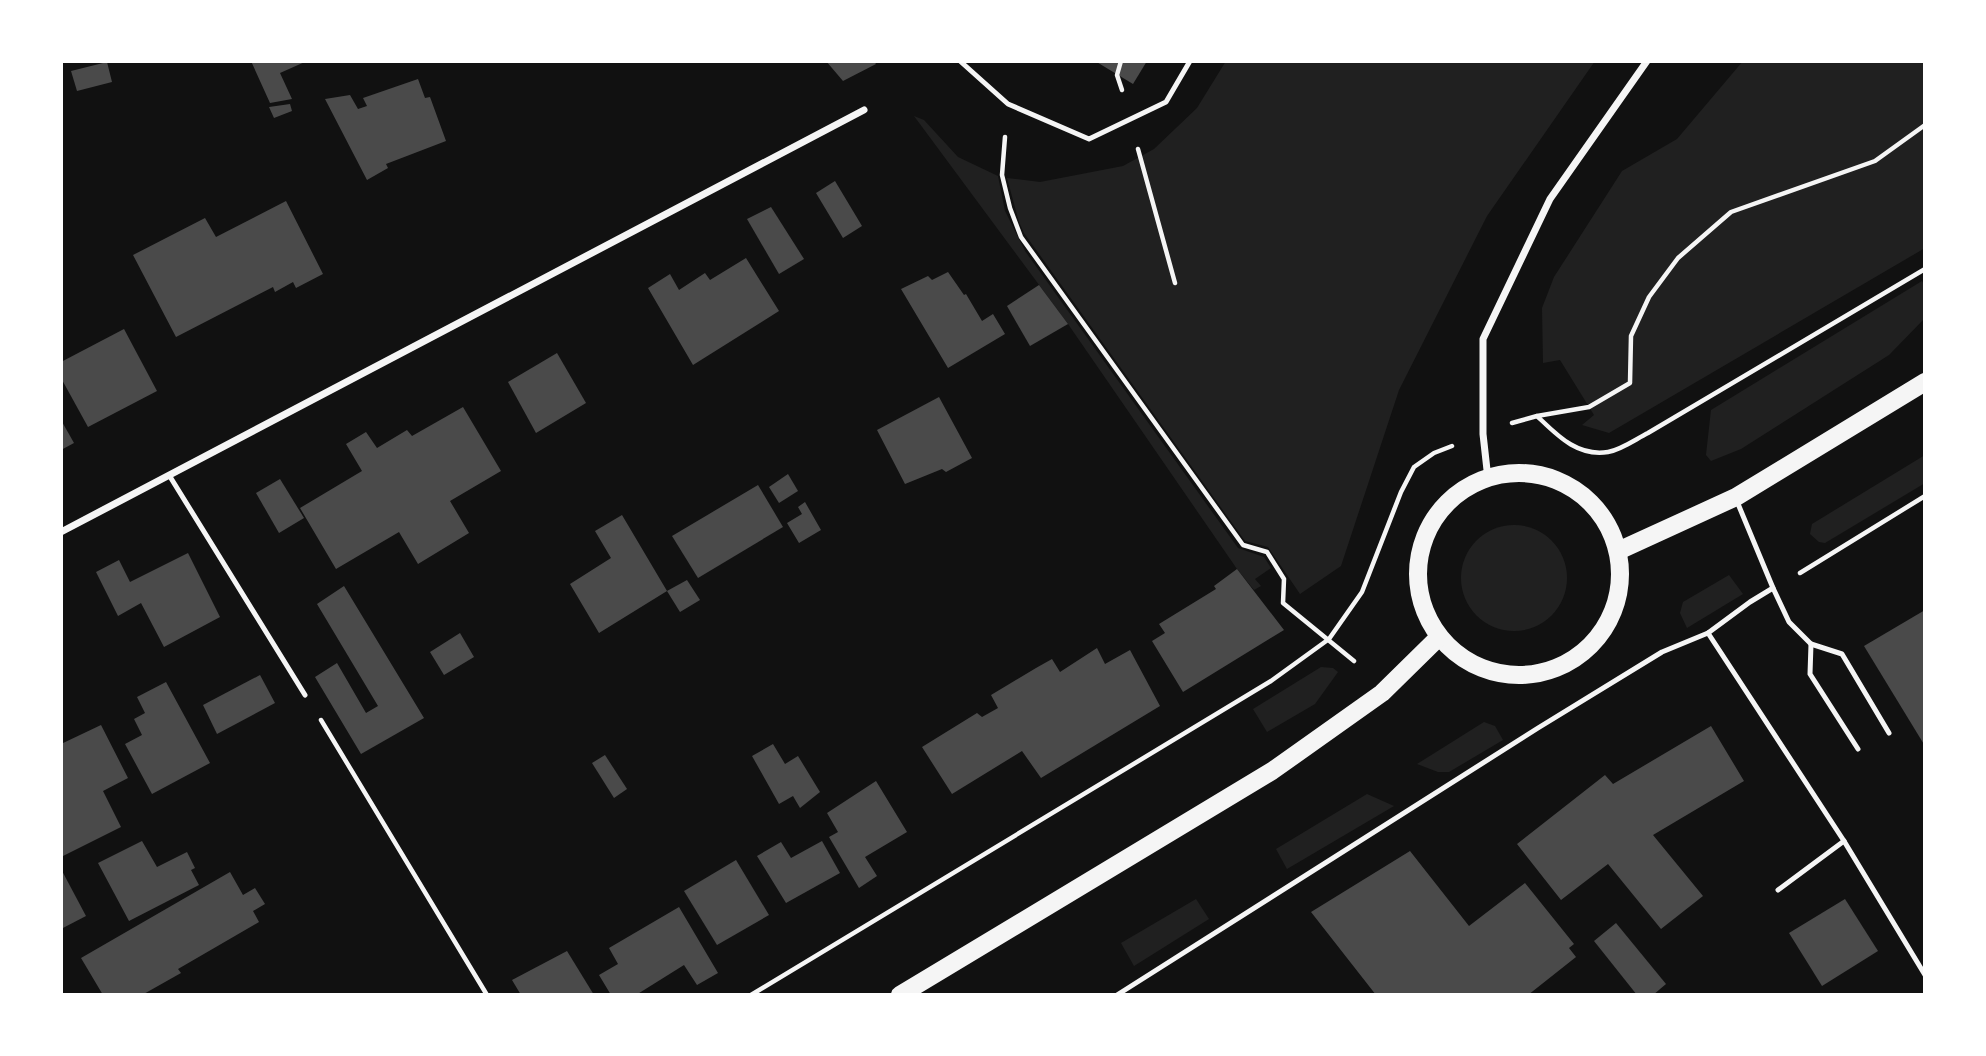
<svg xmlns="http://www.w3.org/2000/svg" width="1986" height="1056" font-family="'Asap Condensed',sans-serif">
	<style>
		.green { fill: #202020 }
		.building { fill: #4a4a4a }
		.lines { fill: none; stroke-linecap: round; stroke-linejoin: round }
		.path { stroke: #f5f5f5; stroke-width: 4.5 }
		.service { stroke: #f5f5f5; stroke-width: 5 }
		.minor { stroke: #f5f5f5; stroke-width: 7 }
		.primary { stroke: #f5f5f5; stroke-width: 18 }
	</style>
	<rect width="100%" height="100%" fill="#111"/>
	<g class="green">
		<path d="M 1226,61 L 1595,61 L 1487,216 L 1399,390 L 1341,566 L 1300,594 L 1268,547 L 1245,541 L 1024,233 L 1019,222 L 1007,178 L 1040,182 L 1123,166 L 1154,149 L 1197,108 Z"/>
		<path d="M 1743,61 L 1925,61 L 1925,248 L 1609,433 L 1582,425 L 1594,415 L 1560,360 L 1543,363 L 1542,308 L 1554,277 L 1622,171 L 1677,139 Z"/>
		<path d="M 914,116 L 924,120 L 958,157 L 998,176 L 1005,211 L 1025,251 L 1238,548 L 1264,557 L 1271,568 L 1255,579 L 1261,586 L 1254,590 L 1237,569 L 1068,324 Z"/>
		<path d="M 1922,281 L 1925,286 L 1925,318 L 1889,355 L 1741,449 L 1711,461 L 1706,455 L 1711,410 Z"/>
		<path d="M 1925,455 L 1925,483 L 1825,543 L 1819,542 L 1810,534 L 1812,524 Z"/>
		<circle cx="1514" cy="578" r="53"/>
		<path d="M 1729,575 L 1743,594 L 1687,628 L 1680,613 L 1683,602 Z"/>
		<path d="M 1321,667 L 1333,668 L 1338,672 L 1315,704 L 1267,732 L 1253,709 Z"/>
		<path d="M 1484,722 L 1495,726 L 1503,740 L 1449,772 L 1438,772 L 1417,764 Z"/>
		<path d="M 1367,794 L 1394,806 L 1287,869 L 1276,849 Z"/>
		<path d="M 1196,899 L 1209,919 L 1134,966 L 1121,943 Z"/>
	</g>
	<g class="building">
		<path d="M 251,61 L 307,61 L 280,73 L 292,99 L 270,103 Z"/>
		<path d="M 826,61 L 874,61 L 876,64 L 843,81 Z"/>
		<path d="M 1095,61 L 1147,61 L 1133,84 Z"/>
		<path d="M 107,62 L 112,82 L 77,91 L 71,71 Z"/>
		<path d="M 418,79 L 425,98 L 430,97 L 446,141 L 386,164 L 388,168 L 367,180 L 325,99 L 350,95 L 358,109 L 367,106 L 363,98 Z"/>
		<path d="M 290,104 L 292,111 L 274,118 L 269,107 Z"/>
		<path d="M 835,181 L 862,226 L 843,238 L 816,193 Z"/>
		<path d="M 286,201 L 323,274 L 296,288 L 293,282 L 275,292 L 273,287 L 176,337 L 133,255 L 205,218 L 216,237 Z"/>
		<path d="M 771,207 L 804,259 L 779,274 L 747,219 Z"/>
		<path d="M 746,258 L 779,311 L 693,365 L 648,288 L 670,274 L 679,290 L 705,273 L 710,280 Z"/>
		<path d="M 948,272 L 964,295 L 966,294 L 982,321 L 993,314 L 1005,334 L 948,368 L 901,289 L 928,276 L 932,280 Z"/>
		<path d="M 1039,285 L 1068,324 L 1030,346 L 1007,306 Z"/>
		<path d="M 124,329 L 157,391 L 88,427 L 61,378 L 61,362 Z"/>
		<path d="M 557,353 L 586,403 L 536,433 L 508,382 Z"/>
		<path d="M 939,397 L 972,458 L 946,472 L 942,469 L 905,484 L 877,430 Z"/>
		<path d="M 463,407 L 501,471 L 450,501 L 469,533 L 418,564 L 399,532 L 336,569 L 300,508 L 362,471 L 346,444 L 366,432 L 377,448 L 407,430 L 412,436 Z"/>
		<path d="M 61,420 L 74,443 L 61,450 Z"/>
		<path d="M 788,474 L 798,491 L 779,503 L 769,487 Z"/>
		<path d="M 280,479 L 304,518 L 279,533 L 256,493 Z"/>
		<path d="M 758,485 L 783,527 L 698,578 L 672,536 Z"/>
		<path d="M 805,502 L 821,530 L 799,543 L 787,523 L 802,514 L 798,507 Z"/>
		<path d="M 622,515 L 667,591 L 599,633 L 570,584 L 611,558 L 595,531 Z"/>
		<path d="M 188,553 L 220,617 L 164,647 L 141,603 L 118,616 L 96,572 L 119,560 L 130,582 Z"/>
		<path d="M 1237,569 L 1284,630 L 1183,692 L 1152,641 L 1165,633 L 1159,624 L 1216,589 L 1214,586 Z"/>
		<path d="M 687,580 L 700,600 L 680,612 L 667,591 Z"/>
		<path d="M 344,586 L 424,718 L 361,754 L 315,677 L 337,663 L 366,713 L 378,706 L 317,604 Z"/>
		<path d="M 1925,610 L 1925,746 L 1864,646 Z"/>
		<path d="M 460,633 L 474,657 L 444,675 L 430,652 Z"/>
		<path d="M 1097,648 L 1105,664 L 1130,650 L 1160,706 L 1041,778 L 1022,751 L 952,794 L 922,747 L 977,713 L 982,717 L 998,708 L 991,695 L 1036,668 L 1052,659 L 1060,672 Z"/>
		<path d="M 260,675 L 275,703 L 217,734 L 203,705 Z"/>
		<path d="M 166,682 L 210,763 L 152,794 L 125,744 L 142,735 L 134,719 L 145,713 L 137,697 Z"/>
		<path d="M 101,725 L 128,778 L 103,791 L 121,827 L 61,857 L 61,744 Z"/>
		<path d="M 1711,726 L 1744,781 L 1653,835 L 1703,896 L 1661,929 L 1608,864 L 1561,900 L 1517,844 L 1605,775 L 1613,784 Z"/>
		<path d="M 773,744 L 785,764 L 798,756 L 820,792 L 800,808 L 793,796 L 779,804 L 752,756 Z"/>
		<path d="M 605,755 L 627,789 L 614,798 L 592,763 Z"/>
		<path d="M 876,781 L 907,832 L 865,857 L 877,876 L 859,888 L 829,837 L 838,832 L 827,813 Z"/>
		<path d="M 142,841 L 157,867 L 187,852 L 195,868 L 191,870 L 199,885 L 129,921 L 98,863 Z"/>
		<path d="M 822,841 L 840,873 L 786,903 L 757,856 L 781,842 L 791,858 Z"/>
		<path d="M 1410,851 L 1469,926 L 1525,883 L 1574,944 L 1569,948 L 1576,957 L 1528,995 L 1376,995 L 1311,912 Z"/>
		<path d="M 736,860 L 769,915 L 717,945 L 684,891 Z"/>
		<path d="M 61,869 L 86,916 L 61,929 Z"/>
		<path d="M 230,872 L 243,895 L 255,888 L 265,904 L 253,911 L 259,922 L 178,969 L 181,973 L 142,995 L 103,995 L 81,958 Z"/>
		<path d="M 1845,899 L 1878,951 L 1822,986 L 1789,933 Z"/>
		<path d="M 679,907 L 718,973 L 697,985 L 684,965 L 636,995 L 611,995 L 599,975 L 618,964 L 609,948 Z"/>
		<path d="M 1616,923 L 1666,984 L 1653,995 L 1637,995 L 1594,941 Z"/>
		<path d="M 567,951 L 594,995 L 521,995 L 512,980 Z"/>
	</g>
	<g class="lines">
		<g class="path">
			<path d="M 1121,61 L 1117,75 L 1122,90"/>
			<path d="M 1005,137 L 1002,175 L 1010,208 L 1021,237 L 1243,545 L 1267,552 L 1284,579 L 1283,603 L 1354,661"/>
			<path d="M 1138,149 L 1175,283"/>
			<path d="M 1537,416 L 1589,407 L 1630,383 L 1631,336 L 1649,297 L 1678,258 L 1731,212 L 1875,161 L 1925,125"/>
			<path d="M 1512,423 L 1537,416 C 1557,435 1577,457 1608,452 C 1621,450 1636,439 1648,433 L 1925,269"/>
			<path d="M 1800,573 L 1925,496"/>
			<path d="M 321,720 L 487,995"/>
			<path d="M 751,995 L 1271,681 L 1329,639 L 1362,592 L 1401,492 L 1414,467 L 1434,453 L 1452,446"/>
		</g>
		<g class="service">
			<path d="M 960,61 L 1008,104 L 1089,139 L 1166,102 L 1190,61"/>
			<path d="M 169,475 L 305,695"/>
			<path d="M 1736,499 L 1773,588 L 1789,622 L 1811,644 L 1810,674 L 1858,749"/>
			<path d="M 1708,633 L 1844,841 L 1925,975"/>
			<path d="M 1811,644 L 1842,654 L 1889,733"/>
			<path d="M 1778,890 L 1844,841"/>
			<path d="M 1117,995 L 1538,728 L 1662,652 L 1708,633 L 1750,602 L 1773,588"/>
		</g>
		<g class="minor">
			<path d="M 1488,479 L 1483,434 L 1483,339 L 1550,199 L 1647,61"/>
			<path d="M 61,532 L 864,110"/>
		</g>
		<g class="primary">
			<circle cx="1519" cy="574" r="101"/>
			<path d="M 1618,551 L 1736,497 L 1925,382"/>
			<path d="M 900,995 L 1272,771 L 1382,693 L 1439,637"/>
		</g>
	</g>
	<rect width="1986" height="1056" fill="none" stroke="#ffffff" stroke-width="126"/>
</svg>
